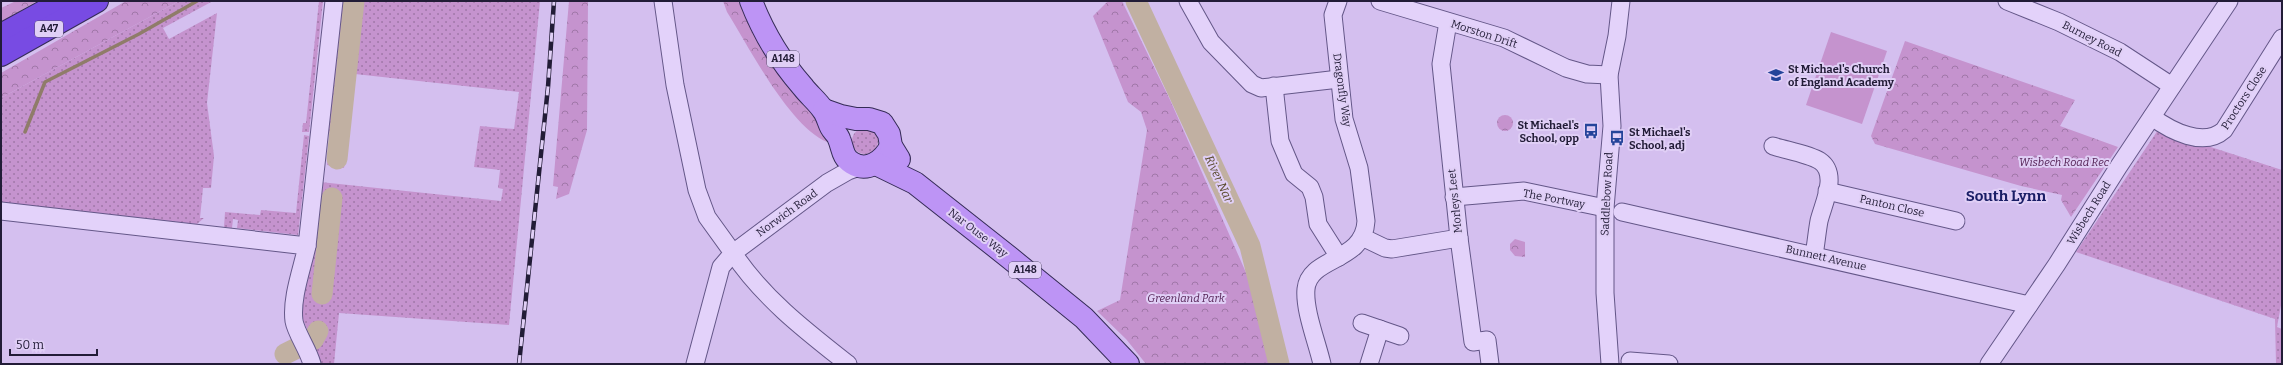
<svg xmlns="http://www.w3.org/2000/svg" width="2283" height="365" font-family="Bitter,serif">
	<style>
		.grass { fill: url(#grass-dots) }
		.forest { fill: url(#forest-crowns) }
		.garden { fill: #c593ce }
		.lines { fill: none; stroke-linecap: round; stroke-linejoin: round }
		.stream { stroke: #8f7c69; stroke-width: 3.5 }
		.river { stroke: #c1b0a2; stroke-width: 21 }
		.minor-casing { stroke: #645788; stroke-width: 19 }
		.major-casing { stroke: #342b56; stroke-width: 24 }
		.highway-casing { stroke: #342b56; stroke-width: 24 }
		.minor { stroke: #e3d2fa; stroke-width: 17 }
		.major { stroke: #bd94f5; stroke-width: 22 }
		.highway { stroke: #784be3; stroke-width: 22 }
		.rail-casing { stroke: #221c37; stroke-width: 4.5 }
		.rail { stroke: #e0cff6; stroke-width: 3; stroke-dasharray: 9; stroke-linecap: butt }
		.labels { text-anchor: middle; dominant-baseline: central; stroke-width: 4; stroke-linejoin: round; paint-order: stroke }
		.shield { fill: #e0cff6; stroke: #5b5270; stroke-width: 1 }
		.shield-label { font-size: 10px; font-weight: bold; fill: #221c37 }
		.street-label { font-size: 11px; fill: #221c37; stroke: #e0cff6 }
		.poi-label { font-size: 11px; font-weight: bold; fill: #221c37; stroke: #e0cff6; text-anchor: start }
		.park-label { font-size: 11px; font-style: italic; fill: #542255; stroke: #e0cff6 }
		.water-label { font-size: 12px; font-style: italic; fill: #58492a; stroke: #e0cff6 }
		.district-label { font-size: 15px; font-weight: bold; fill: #1a1e66; stroke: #e0cff6 }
	</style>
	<defs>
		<pattern id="grass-dots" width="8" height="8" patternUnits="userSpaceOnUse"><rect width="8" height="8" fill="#c593ce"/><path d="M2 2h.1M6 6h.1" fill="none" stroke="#a077a8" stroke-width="1.8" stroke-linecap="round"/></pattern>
		<pattern id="forest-crowns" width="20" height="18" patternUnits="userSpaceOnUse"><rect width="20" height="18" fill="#c593ce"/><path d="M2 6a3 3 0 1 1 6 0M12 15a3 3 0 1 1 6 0" fill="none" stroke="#a077a8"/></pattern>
	</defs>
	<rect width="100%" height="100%" fill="#d4bfef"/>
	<g class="grass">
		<path d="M 179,1 L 213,1 L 163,28 L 169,39 L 217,13 L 207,103 L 214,156 L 211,188 L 203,188 L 200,218 L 204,218 L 197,224 L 1,203 L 1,98 Z"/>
		<path d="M 319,1 L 323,1 L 309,132 L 302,132 L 303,123 L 306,123 Z"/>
		<path d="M 340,1 L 540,1 L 509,325 L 339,313 L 334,364 L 318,364 L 312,341 L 301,315 L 320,182 L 501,201 L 503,189 L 498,188 L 500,170 L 474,167 L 480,126 L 514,129 L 519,92 L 355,74 L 344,168 L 327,165 L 331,133 L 326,132 Z"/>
		<circle cx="865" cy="141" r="13"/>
		<path d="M 2158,130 L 2282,170 L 2282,300 L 2277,327 L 2282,329 L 2282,364 L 2276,364 L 2275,319 L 2076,252 Z"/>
		<path d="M 304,135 L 309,136 L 298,235 L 237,228 L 238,220 L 233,219 L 232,228 L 224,227 L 225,212 L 260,215 L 261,210 L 296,213 Z"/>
	</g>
	<g class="forest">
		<path d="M 16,1 L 37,1 L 1,22 L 1,8 Z"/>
		<path d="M 126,1 L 179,1 L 1,98 L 1,73 Z"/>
		<path d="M 569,1 L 588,1 L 587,130 L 569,194 L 556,199 L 558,187 L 553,186 Z"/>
		<path d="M 723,1 L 738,1 L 773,58 L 823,128 L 827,142 C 789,126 749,47 727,12 Z"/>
		<path d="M 1108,1 L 1122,1 L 1171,102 L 1251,284 L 1271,364 L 1146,364 L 1126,339 L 1097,311 L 1120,300 L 1147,130 L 1141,112 L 1128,102 L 1093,16 Z"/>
		<path d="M 1905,41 L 2075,100 L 2060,126 L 2118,147 L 2071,217 L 2061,200 L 2062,195 L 2021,186 L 1875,144 L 1871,136 Z"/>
		<circle cx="1505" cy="123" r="8"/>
		<path d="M 1515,239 L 1525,242 L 1525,257 L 1515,256 L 1510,250 L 1510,244 Z"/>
	</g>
	<path class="garden" d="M 1831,32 L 1887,51 L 1862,124 L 1806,105 Z"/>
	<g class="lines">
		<path class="stream" d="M 25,132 L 45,82 L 139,34 L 197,1"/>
		<g class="river">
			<path d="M 1136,1 L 1250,246 L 1279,364"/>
			<path d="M 337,159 L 354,1"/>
			<path d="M 322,294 L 332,198"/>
			<path d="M 313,340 L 318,331"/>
			<path d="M 285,354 L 297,348"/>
		</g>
		<g class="minor-casing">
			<g id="minor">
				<path d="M 663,1 L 675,85 L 697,190 L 707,217 L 733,253 L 721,267 L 695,364"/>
				<path d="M 1188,1 L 1211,42 L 1252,84 L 1261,88 L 1339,79"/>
				<path d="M 1380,1 L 1504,38 L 1566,68 L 1587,74 L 1609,75"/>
				<path d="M 2007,1 L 2059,22 L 2120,52 L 2172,86"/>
				<path d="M 1448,22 L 1441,64 L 1459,238 L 1473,342 L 1487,340 L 1490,364"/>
				<path d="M 1274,86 L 1280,141 L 1294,174 L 1310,187 L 1314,197 L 1318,224 L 1339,257"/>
				<path d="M 2152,117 C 2171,131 2204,148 2224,130 L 2282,38"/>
				<path d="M 1773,146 C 1785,150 1809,154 1820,161 C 1839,174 1823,204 1819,221 C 1817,232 1816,244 1814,255"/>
				<path d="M 1827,191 L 1956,221"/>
				<path d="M 1454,197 L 1524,191 L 1605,208"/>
				<path d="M 1,211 L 307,246 C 302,269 291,298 294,321 C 296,333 308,349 312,364"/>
				<path d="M 1622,212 L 2029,305"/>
				<path d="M 1362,237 L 1385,248 L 1392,249 L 1459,238"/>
				<path d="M 307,246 L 334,1"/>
				<path d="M 1362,323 L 1400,336"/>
				<path d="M 1630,361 L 1669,364"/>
				<path d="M 848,364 C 806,331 763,298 733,253 L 827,183 L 848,171 L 862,166"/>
				<path d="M 1322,364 C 1317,342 1304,310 1306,289 C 1309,256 1364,263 1366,221 L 1359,168 L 1344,119 L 1333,15 L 1338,1"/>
				<path d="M 1369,364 L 1380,329"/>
				<path d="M 1610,364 L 1605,293 L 1605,208 L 1612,126 L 1609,75 L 1617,36 L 1621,1"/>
				<path d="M 1989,364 L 2057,264 L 2119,166 L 2229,1"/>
			</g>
		</g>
		<g class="major-casing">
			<g id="major">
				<path d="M 751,1 C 763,32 781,62 803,87 C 809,95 818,102 823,110 C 827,115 828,121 831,127 C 833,131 838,135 839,139 C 843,148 842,157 852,163 C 868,173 884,160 891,146"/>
				<path d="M 824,110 L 841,116 L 856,119 L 869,119 L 882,123 L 889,134 L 891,146 L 899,159"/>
				<path d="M 876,164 L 915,183 L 1010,258 L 1084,318 L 1128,364"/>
			</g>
		</g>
		<g class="highway-casing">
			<g id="highway">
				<path d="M 1,35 L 63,1"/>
				<path d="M 1,55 L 97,1"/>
			</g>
		</g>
		<use href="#minor" class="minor"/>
		<use href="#major" class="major"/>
		<use href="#highway" class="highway"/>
		<g class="rail-casing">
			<path id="rail" d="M 519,364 L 548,87 L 554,1"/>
		</g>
		<use href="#rail" class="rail"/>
	</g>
	<defs>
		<g id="school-bare" transform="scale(1.2)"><path d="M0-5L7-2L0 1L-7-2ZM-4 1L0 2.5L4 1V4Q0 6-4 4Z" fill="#24449a" stroke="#e0cff6" stroke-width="2.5" paint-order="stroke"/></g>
		<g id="bus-bare" transform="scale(1.2)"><path d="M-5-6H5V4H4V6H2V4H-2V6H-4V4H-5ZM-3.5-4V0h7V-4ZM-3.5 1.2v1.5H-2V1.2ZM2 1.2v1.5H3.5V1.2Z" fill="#24449a" stroke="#e0cff6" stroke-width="2.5" paint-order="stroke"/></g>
	</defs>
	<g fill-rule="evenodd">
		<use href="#school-bare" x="1776" y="75"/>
		<use href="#bus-bare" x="1591" y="131"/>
		<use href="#bus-bare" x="1617" y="138"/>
	</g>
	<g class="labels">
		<g class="shield">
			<rect x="35" y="21" width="28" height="16" rx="3"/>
			<rect x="767" y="51" width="32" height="16" rx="3"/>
			<rect x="1009" y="262" width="32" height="16" rx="3"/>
		</g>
		<g class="shield-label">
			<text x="49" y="29">A47</text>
			<text x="783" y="59">A148</text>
			<text x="1025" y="270">A148</text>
		</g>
		<g class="street-label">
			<text transform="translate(1484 34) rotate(18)">Morston Drift</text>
			<text transform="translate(2092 39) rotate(27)">Burney Road</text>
			<text transform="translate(1342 90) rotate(82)">Dragonfly Way</text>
			<text transform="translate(2244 98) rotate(-57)">Proctors Close</text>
			<text transform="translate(1607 194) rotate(-87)">Saddlebow Road</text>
			<text transform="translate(1554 199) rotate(11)">The Portway</text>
			<text transform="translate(1455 201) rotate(-96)">Morleys Leet</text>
			<text transform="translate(1892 206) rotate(13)">Panton Close</text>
			<text transform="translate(787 213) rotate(-36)">Norwich Road</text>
			<text transform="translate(2089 213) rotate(-58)">Wisbech Road</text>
			<text transform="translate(978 233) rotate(38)">Nar Ouse Way</text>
			<text transform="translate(1826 258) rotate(13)">Bunnett Avenue</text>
		</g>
		<g class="poi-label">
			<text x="1788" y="69">St Michael's Church<tspan x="1788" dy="13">of England Academy</tspan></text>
			<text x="1579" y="125" text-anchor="end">St Michael's<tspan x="1579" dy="13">School, opp</tspan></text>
			<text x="1629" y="132">St Michael's<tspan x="1629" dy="13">School, adj</tspan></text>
		</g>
		<g class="park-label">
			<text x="2064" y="162">Wisbech Road Rec</text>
			<text x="1186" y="298">Greenland Park</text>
		</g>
		<g class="water-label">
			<text transform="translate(1219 179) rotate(65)">River Nar</text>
		</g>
		<g class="district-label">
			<text x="2006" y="196">South Lynn</text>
		</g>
	</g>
	<rect width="2283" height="365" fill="none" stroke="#221c37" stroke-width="4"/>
	<path d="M10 349v6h87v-6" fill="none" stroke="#221c37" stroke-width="2"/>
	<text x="16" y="349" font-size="12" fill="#221c37" stroke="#e0cff6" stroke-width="3" paint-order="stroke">50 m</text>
</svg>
